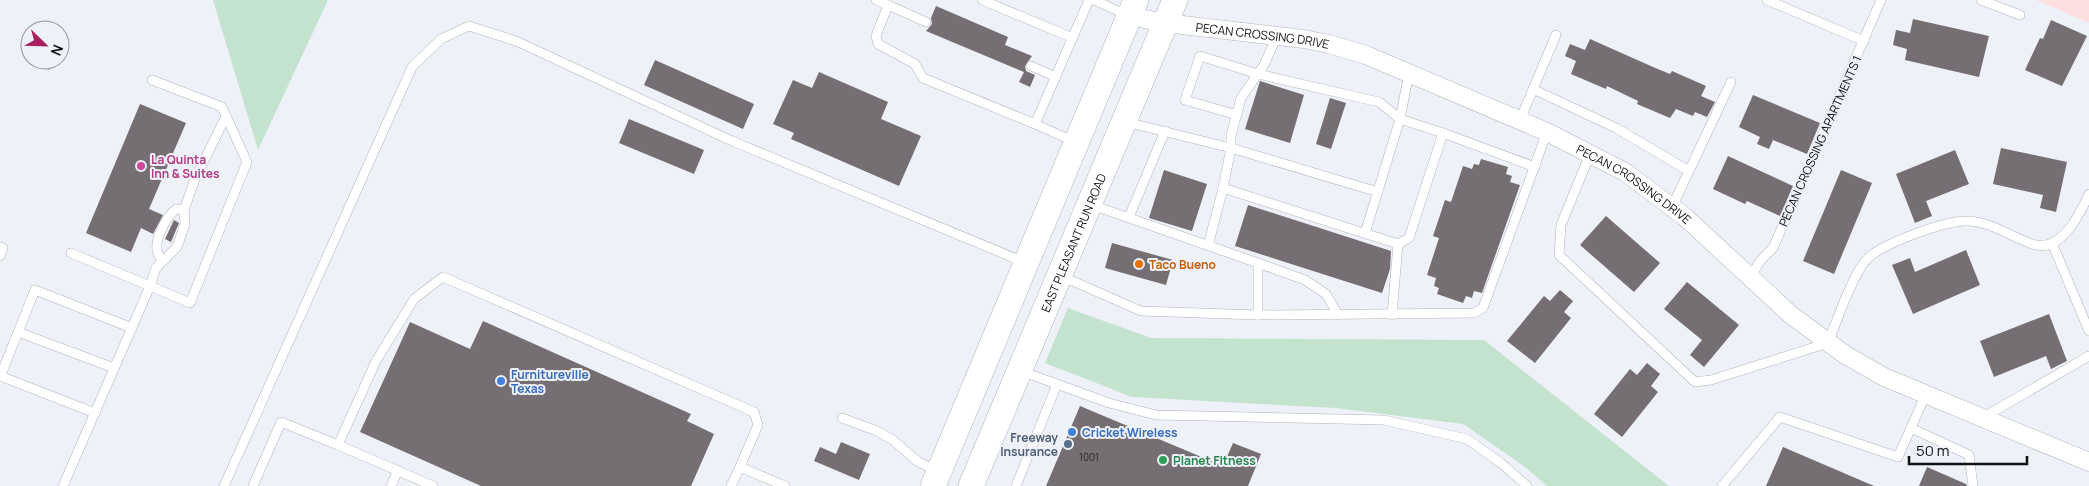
<svg xmlns="http://www.w3.org/2000/svg" width="2089" height="486" font-family="Manrope,sans-serif">
	<style>
		.education { fill: #fbe0df }
		.green { fill: #c4e3cf }
		.building { fill: #756e72 }
		.lines { fill: none; stroke-linecap: round; stroke-linejoin: round }
		.lane-casing { stroke: #b0b4ba; stroke-width: 10 }
		.street-casing { stroke: #b0b4ba; stroke-width: 19 }
		.secondary-casing { stroke: #b0b4ba; stroke-width: 26 }
		.lane { stroke: #fff; stroke-width: 9 }
		.street { stroke: #fff; stroke-width: 18 }
		.secondary { stroke: #fff; stroke-width: 25 }
		.hotel-dot { fill: #d1479c; stroke: #eef1f8; stroke-width: 2 }
		.food-dot { fill: #e8710a; stroke: #eef1f8; stroke-width: 2 }
		.shop-dot { fill: #3f7fe0; stroke: #eef1f8; stroke-width: 2 }
		.service-dot { fill: #5c6f8a; stroke: #eef1f8; stroke-width: 2 }
		.leisure-dot { fill: #2e9e5b; stroke: #eef1f8; stroke-width: 2 }
		.labels { text-anchor: middle; dominant-baseline: central; stroke-width: 4; stroke-linejoin: round; paint-order: stroke }
		.number-label { font-size: 10px; fill: #28282a }
		.street-label { font-size: 12px; fill: #0f1012; stroke: #eef1f8 }
		.hotel-label { font-size: 12px; font-weight: bold; fill: #b23c85; stroke: #eef1f8; text-anchor: start }
		.food-label { font-size: 12px; font-weight: bold; fill: #c56008; stroke: #eef1f8; text-anchor: start }
		.shop-label { font-size: 12px; font-weight: bold; fill: #366cbe; stroke: #eef1f8; text-anchor: start }
		.service-label { font-size: 12px; font-weight: bold; fill: #4e5e75; stroke: #eef1f8; text-anchor: end }
		.leisure-label { font-size: 12px; font-weight: bold; fill: #27864d; stroke: #eef1f8; text-anchor: start }
	</style>
	<rect width="100%" height="100%" fill="#eef1f8"/>
	<path class="education" d="M 2036,0 L 2089,0 L 2089,23 Z"/>
	<g class="green">
		<path d="M 213,0 L 328,0 L 258,150 Z"/>
		<path d="M 1068,308 L 1151,338 L 1484,340 L 1669,486 L 1547,486 L 1524,466 L 1463,424 L 1336,408 L 1132,397 L 1045,363 Z"/>
	</g>
	<g class="building">
		<path d="M 936,6 L 1008,37 L 1005,45 L 1032,56 L 1025,66 L 1026,71 L 1035,75 L 1030,87 L 1019,82 L 1024,72 L 926,31 L 932,24 L 931,18 Z"/>
		<path d="M 1913,19 L 1989,36 L 1979,77 L 1905,60 L 1907,49 L 1893,45 L 1896,30 L 1910,33 Z"/>
		<path d="M 2051,20 L 2087,36 L 2062,86 L 2025,70 L 2040,38 L 2043,39 Z"/>
		<path d="M 1590,39 L 1653,67 L 1670,74 L 1672,71 L 1706,86 L 1701,96 L 1715,102 L 1707,117 L 1695,112 L 1693,116 L 1676,109 L 1670,118 L 1637,104 L 1638,101 L 1607,86 L 1606,89 L 1571,74 L 1576,61 L 1565,56 L 1570,44 L 1585,50 Z"/>
		<path d="M 655,60 L 754,104 L 743,129 L 644,85 Z"/>
		<path d="M 819,72 L 888,102 L 881,119 L 921,136 L 899,186 L 791,139 L 794,133 L 773,124 L 793,80 L 812,88 Z"/>
		<path d="M 1260,81 L 1304,95 L 1290,143 L 1245,129 Z"/>
		<path d="M 1753,95 L 1820,123 L 1807,154 L 1773,140 L 1769,149 L 1757,144 L 1760,137 L 1739,127 Z"/>
		<path d="M 1330,98 L 1346,103 L 1331,149 L 1316,144 Z"/>
		<path d="M 140,104 L 186,123 L 149,209 L 163,215 L 153,234 L 141,228 L 131,252 L 86,233 Z"/>
		<path d="M 629,119 L 704,150 L 694,174 L 619,143 Z"/>
		<path d="M 2001,148 L 2067,162 L 2056,212 L 2040,208 L 2043,195 L 1993,184 Z"/>
		<path d="M 1955,150 L 1969,184 L 1926,201 L 1932,216 L 1915,223 L 1896,174 Z"/>
		<path d="M 1728,156 L 1793,186 L 1780,216 L 1747,201 L 1745,204 L 1713,189 Z"/>
		<path d="M 1481,159 L 1508,167 L 1506,174 L 1512,176 L 1510,182 L 1520,185 L 1482,293 L 1474,291 L 1472,298 L 1466,296 L 1463,303 L 1437,294 L 1439,288 L 1434,286 L 1436,278 L 1427,275 L 1439,238 L 1433,236 L 1445,200 L 1451,202 L 1463,166 L 1472,169 L 1474,164 L 1479,165 Z"/>
		<path d="M 1164,170 L 1207,184 L 1192,231 L 1149,218 Z"/>
		<path d="M 1841,170 L 1872,183 L 1834,274 L 1803,261 Z"/>
		<path d="M 1248,205 L 1391,251 L 1390,269 L 1382,293 L 1235,246 Z"/>
		<path d="M 1606,216 L 1660,263 L 1634,292 L 1580,245 Z"/>
		<path d="M 174,220 L 179,223 L 171,242 L 165,239 Z"/>
		<path d="M 1112,243 L 1173,260 L 1166,285 L 1105,268 Z"/>
		<path d="M 1966,250 L 1980,285 L 1913,314 L 1892,265 L 1910,258 L 1915,272 Z"/>
		<path d="M 1687,282 L 1739,325 L 1704,367 L 1690,355 L 1702,340 L 1664,309 Z"/>
		<path d="M 1560,290 L 1573,301 L 1564,312 L 1571,318 L 1535,363 L 1507,341 L 1544,296 L 1550,301 Z"/>
		<path d="M 2049,314 L 2067,361 L 2051,369 L 2046,356 L 1994,377 L 1980,341 Z"/>
		<path d="M 483,321 L 691,414 L 687,421 L 714,434 L 691,486 L 481,486 L 360,432 L 410,322 L 470,349 Z"/>
		<path d="M 1647,363 L 1660,374 L 1651,386 L 1658,392 L 1622,437 L 1594,414 L 1630,369 L 1637,375 Z"/>
		<path d="M 1080,406 L 1223,466 L 1233,443 L 1261,454 L 1248,486 L 1046,486 Z"/>
		<path d="M 841,442 L 870,454 L 859,480 L 814,461 L 820,447 L 836,454 Z"/>
		<path d="M 1783,447 L 1874,486 L 1766,486 Z"/>
		<path d="M 1927,467 L 1966,484 L 1967,486 L 1919,486 Z"/>
	</g>
	<g class="lines">
		<g class="lane-casing">
			<g id="lane">
				<path d="M 876,0 L 888,5 L 876,36 L 878,44 L 915,64 L 923,78 L 1035,124"/>
				<path d="M 982,0 L 1073,38"/>
				<path d="M 1094,0 L 1127,15"/>
				<path d="M 1767,0 L 1864,41"/>
				<path d="M 1981,0 L 2020,15"/>
				<path d="M 888,5 L 926,22"/>
				<path d="M 1031,66 L 1056,77"/>
				<path d="M 1533,89 L 1616,128 L 1689,171"/>
				<path d="M 1237,115 L 1185,100 L 1200,56 L 1258,74 L 1379,102 L 1400,119 L 1409,73"/>
				<path d="M 1520,120 L 1556,35"/>
				<path d="M 1126,122 L 1231,148 L 1231,136 L 1241,98 L 1264,65 L 1277,36"/>
				<path d="M 1443,133 L 1535,167"/>
				<path d="M 1075,142 L 1035,124 L 1089,0"/>
				<path d="M 1590,154 L 1561,225 L 1559,255 L 1695,382 L 1711,380 L 1828,343 C 1837,321 1853,272 1869,257 C 1885,243 1946,220 1968,221 C 1991,222 2010,236 2032,244 C 2061,254 2080,214 2089,194"/>
				<path d="M 1092,205 L 1258,263 L 1258,315 L 1474,313 L 1483,308 L 1547,132"/>
				<path d="M 1672,207 L 1731,82"/>
				<path d="M 1129,217 L 1165,131"/>
				<path d="M 1365,233 L 1400,119 L 1443,133 L 1409,238 L 1398,244 L 1223,188 L 1231,148 L 1378,192"/>
				<path d="M 2052,243 L 2089,331"/>
				<path d="M 1208,246 L 1223,188"/>
				<path d="M 0,247 L 3,248 L 0,256"/>
				<path d="M 71,253 L 150,286 L 156,268 L 177,247 L 185,224 L 184,210 L 195,179 L 226,116"/>
				<path d="M 162,262 C 160,258 158,254 157,250 C 155,238 167,216 176,209 L 184,210"/>
				<path d="M 1258,263 L 1305,280 L 1326,294 L 1338,315"/>
				<path d="M 1061,276 L 1141,311 L 1258,315"/>
				<path d="M 1750,278 L 1760,261 L 1773,248 L 1881,0"/>
				<path d="M 1392,315 L 1398,244"/>
				<path d="M 18,332 L 114,368"/>
				<path d="M 1021,371 L 1109,403 L 1156,415 L 1384,420 L 1467,439 L 1501,463 L 1527,486"/>
				<path d="M 0,376 L 95,413"/>
				<path d="M 0,377 L 35,290 L 132,328"/>
				<path d="M 1984,417 L 2089,356"/>
				<path d="M 842,418 L 877,431 L 893,440 L 917,461 L 936,471"/>
				<path d="M 1911,428 L 1969,455 L 1973,486"/>
				<path d="M 63,486 L 150,286 L 190,303 L 247,162 L 222,107 L 152,80"/>
				<path d="M 224,486 L 412,67 L 441,39 L 469,26 L 516,41 L 732,141 L 1024,262"/>
				<path d="M 253,486 L 281,422 L 338,445"/>
				<path d="M 391,486 L 398,470"/>
				<path d="M 433,486 L 338,445 L 376,361 L 414,299 L 443,277 L 754,412 L 758,425 L 740,467"/>
				<path d="M 731,486 L 740,467 L 785,486"/>
				<path d="M 1016,486 L 1057,384"/>
				<path d="M 1722,486 L 1780,417 L 1898,457 L 1926,394"/>
			</g>
		</g>
		<g class="street-casing">
			<g id="street">
				<path id="s1" d="M 1129,16 L 1165,23 L 1304,39 L 1329,44 L 1366,55 L 1547,132 L 1625,172 L 1685,217 L 1791,315 L 1844,354 L 1884,377 L 2089,462"/>
			</g>
		</g>
		<g class="secondary-casing">
			<g id="secondary">
				<path d="M 933,486 L 1136,0"/>
				<path id="s2" d="M 971,486 L 1175,0"/>
			</g>
		</g>
		<use href="#lane" class="lane"/>
		<use href="#street" class="street"/>
		<use href="#secondary" class="secondary"/>
	</g>
	<circle class="hotel-dot" cx="141" cy="166" r="5"/>
	<circle class="food-dot" cx="1139" cy="264" r="5"/>
	<g class="shop-dot">
		<circle cx="501" cy="381" r="5"/>
		<circle cx="1072" cy="432" r="5"/>
	</g>
	<circle class="service-dot" cx="1068" cy="444" r="5"/>
	<circle class="leisure-dot" cx="1163" cy="460" r="5"/>
	<g class="labels">
		<g class="number-label">
			<text x="1089" y="457">1001</text>
		</g>
		<g class="street-label">
			<text stroke="none"><textPath href="#s1" startOffset="135">PECAN CROSSING DRIVE</textPath></text>
			<text transform="translate(1820 141) rotate(-66)">PECAN CROSSING APARTMENTS 1</text>
			<text stroke="none"><textPath href="#s1" startOffset="539">PECAN CROSSING DRIVE</textPath></text>
			<text stroke="none"><textPath href="#s2" startOffset="264">EAST PLEASANT RUN ROAD</textPath></text>
		</g>
		<g class="hotel-label">
			<text x="151" y="159">La Quinta<tspan x="151" dy="14">Inn &amp; Suites</tspan></text>
		</g>
		<g class="food-label">
			<text x="1149" y="264">Taco Bueno</text>
		</g>
		<g class="shop-label">
			<text x="511" y="374">Furnitureville<tspan x="511" dy="14">Texas</tspan></text>
			<text x="1082" y="432">Cricket Wireless</text>
		</g>
		<g class="service-label">
			<text x="1058" y="437">Freeway<tspan x="1058" dy="14">Insurance</tspan></text>
		</g>
		<g class="leisure-label">
			<text x="1173" y="460">Planet Fitness</text>
		</g>
	</g>
	<g transform="translate(45 45) rotate(113)"><circle r="24" fill="#eef1f8" stroke="#95979c"/>
	<path d="M0-4L9 19L0 12L-9 19Z" fill="#aa1f60"/>
	<text y="-8" font-size="14" font-weight="bold" text-anchor="middle" fill="#0f1012">N</text>
	</g>
	<path d="M1909 456v8h118v-8" fill="none" stroke="#0f1012" stroke-width="2.5"/>
	<text x="1916" y="456" font-size="15" fill="#0f1012" stroke="#eef1f8" stroke-width="4" paint-order="stroke">50 m</text>
</svg>
